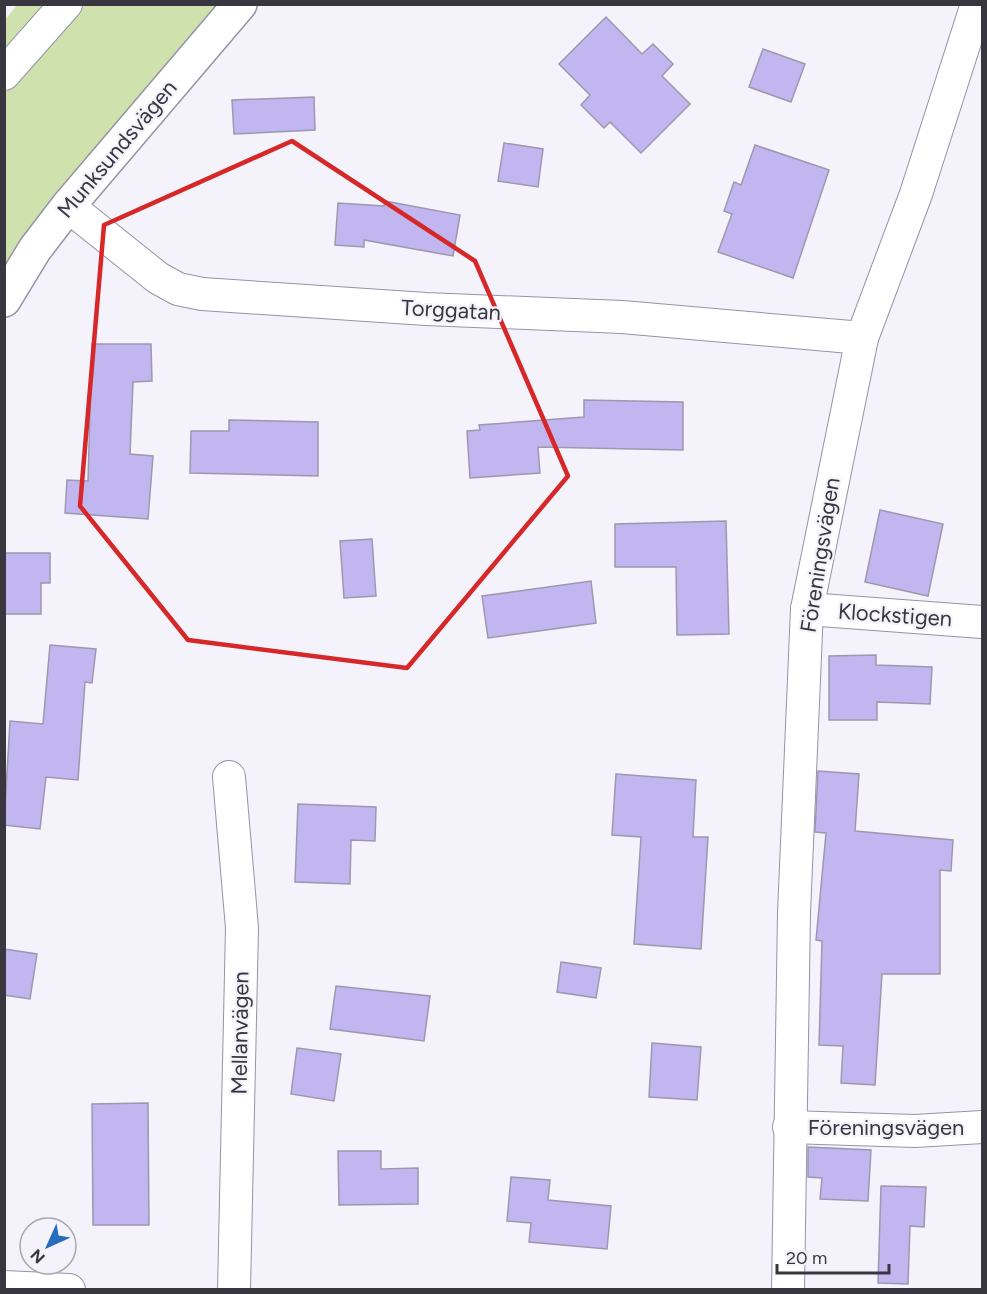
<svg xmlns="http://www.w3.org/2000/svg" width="987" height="1294" font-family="Figtree,sans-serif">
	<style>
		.green { fill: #cfe1ad }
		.building { fill: #c2b6f0; stroke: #9c98ae; stroke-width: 1.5 }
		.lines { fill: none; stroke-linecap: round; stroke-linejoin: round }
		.minor-casing { stroke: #9692a7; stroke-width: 34 }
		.tertiary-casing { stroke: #9692a7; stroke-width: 36 }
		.minor { stroke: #fff; stroke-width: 32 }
		.tertiary { stroke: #fff; stroke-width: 33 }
		.marked { fill: none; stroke: #d62828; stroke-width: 4.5; stroke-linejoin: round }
		.labels { text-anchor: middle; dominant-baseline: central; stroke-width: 4.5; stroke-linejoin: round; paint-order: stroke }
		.street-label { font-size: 22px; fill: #38363f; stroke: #f4f3fc }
	</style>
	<rect width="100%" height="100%" fill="#f4f3fc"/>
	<path class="green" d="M 17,5 L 254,5 L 5,298 L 5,20 Z"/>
	<g class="building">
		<path d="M 606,17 L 642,54 L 653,44 L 673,64 L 662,76 L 690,104 L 641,153 L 610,122 L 604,128 L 581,105 L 590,95 L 559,64 Z"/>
		<path d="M 763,49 L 805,64 L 791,102 L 749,87 Z"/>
		<path d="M 314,97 L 315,130 L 234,134 L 232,100 Z"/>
		<path d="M 504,143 L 543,149 L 538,187 L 498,181 Z"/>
		<path d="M 755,145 L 829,170 L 793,278 L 718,252 L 732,214 L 724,211 L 734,182 L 741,185 Z"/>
		<path d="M 385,201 L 460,215 L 453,256 L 364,240 L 364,247 L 335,245 L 338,203 L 384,206 Z"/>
		<path d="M 92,344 L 151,344 L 152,381 L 133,382 L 130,454 L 153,456 L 148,519 L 65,513 L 67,480 L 88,481 Z"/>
		<path d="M 584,400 L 683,402 L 683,450 L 538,447 L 540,473 L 470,478 L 467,431 L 480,430 L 479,425 L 584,417 Z"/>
		<path d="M 229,420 L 318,422 L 318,476 L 190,473 L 191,431 L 229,431 Z"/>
		<path d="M 880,510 L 943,524 L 928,596 L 865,582 Z"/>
		<path d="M 726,521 L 729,634 L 677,635 L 676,567 L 615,567 L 615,524 Z"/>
		<path d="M 372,539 L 376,596 L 344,598 L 340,541 Z"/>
		<path d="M 4,553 L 50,553 L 50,583 L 41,583 L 41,614 L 4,614 Z"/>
		<path d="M 591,581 L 596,623 L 488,638 L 482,596 Z"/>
		<path d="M 50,645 L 96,649 L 92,683 L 85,682 L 78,780 L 46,777 L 40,829 L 4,825 L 10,721 L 43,724 Z"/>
		<path d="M 876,655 L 876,665 L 932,667 L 930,704 L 877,702 L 877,720 L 829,720 L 829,656 Z"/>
		<path d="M 818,771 L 859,774 L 855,831 L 953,840 L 951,871 L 940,870 L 940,974 L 882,974 L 875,1085 L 841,1083 L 843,1046 L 819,1045 L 822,941 L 816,940 L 826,833 L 815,832 Z"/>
		<path d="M 616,774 L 696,780 L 693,837 L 708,837 L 701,949 L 634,944 L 641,837 L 612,835 Z"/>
		<path d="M 298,804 L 376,807 L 375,841 L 351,840 L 350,884 L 295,882 Z"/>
		<path d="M 4,949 L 37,954 L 30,999 L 4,995 Z"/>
		<path d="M 561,962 L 601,968 L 596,998 L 557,992 Z"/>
		<path d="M 336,986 L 430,996 L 424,1041 L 330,1029 Z"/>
		<path d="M 652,1043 L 701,1047 L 697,1100 L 649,1097 Z"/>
		<path d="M 297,1048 L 341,1054 L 334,1101 L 291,1094 Z"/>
		<path d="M 148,1103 L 149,1225 L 93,1225 L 92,1104 Z"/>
		<path d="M 808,1147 L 871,1150 L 868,1201 L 820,1199 L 822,1178 L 808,1177 Z"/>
		<path d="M 338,1151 L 381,1151 L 381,1169 L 418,1168 L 418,1204 L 339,1205 Z"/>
		<path d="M 511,1177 L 550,1180 L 548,1200 L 611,1206 L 607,1249 L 529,1242 L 531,1223 L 507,1221 Z"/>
		<path d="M 881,1186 L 926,1187 L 924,1227 L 910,1226 L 908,1284 L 878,1283 Z"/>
	</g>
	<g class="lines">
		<g class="minor-casing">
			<g id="minor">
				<path d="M 4,74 L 66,4"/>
				<path d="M 68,206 L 158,278 L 178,289 L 202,294 L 426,309 L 622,317 L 862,338"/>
				<path d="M 807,609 L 982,622"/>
				<path d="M 229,777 L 242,928 L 234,1290"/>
				<path d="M 789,1127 L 915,1131 L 982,1127"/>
				<path d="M 4,1287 L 69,1290"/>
				<path d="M 788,1290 L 794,913 L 807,609 L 862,338 L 916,194 L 977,4"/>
			</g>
		</g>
		<g class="tertiary-casing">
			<path id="tertiary" d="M 4,300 L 35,249 L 68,206 L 240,4"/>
		</g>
		<use href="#minor" class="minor"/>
		<use href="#tertiary" class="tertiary"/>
	</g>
	<path class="marked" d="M 292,141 L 475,261 L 568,476 L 407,668 L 188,640 L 80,506 L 104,225 Z"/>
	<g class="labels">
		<g class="street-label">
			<text transform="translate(117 149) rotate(-50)">Munksundsvägen</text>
			<text transform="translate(451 310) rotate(3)">Torggatan</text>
			<text transform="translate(820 555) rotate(-81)">Föreningsvägen</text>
			<text transform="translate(895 615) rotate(4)">Klockstigen</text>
			<text transform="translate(240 1033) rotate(-89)">Mellanvägen</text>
			<text x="886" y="1127">Föreningsvägen</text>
		</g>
	</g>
	<rect width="987" height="1294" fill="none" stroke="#38363f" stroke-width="12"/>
	<g transform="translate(48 1246) rotate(225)"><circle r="28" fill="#f4f3fc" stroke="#a9a7b0" stroke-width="1.5"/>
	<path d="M0-4.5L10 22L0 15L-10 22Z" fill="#276cbd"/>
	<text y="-9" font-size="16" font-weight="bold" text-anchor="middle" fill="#38363f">N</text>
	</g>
	<path d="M777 1264v9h112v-9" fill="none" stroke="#38363f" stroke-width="3"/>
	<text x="786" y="1264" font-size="18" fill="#38363f" stroke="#f4f3fc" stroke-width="4.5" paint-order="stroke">20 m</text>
</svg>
